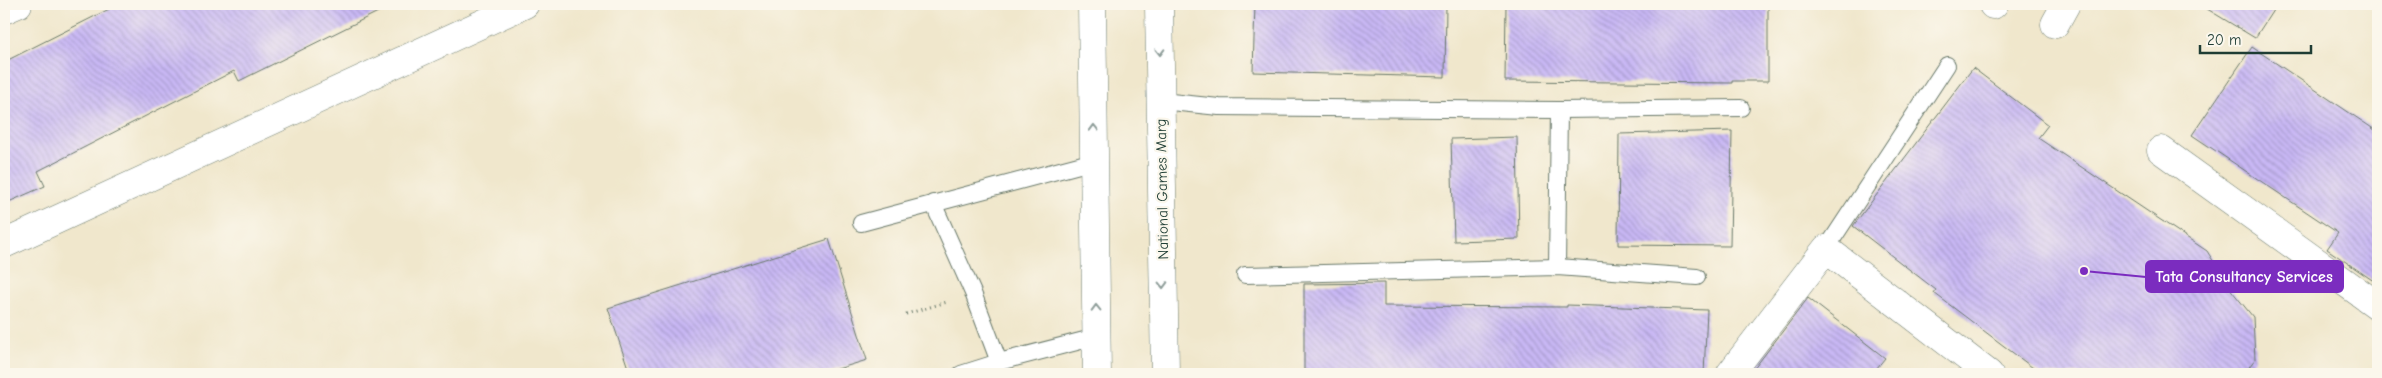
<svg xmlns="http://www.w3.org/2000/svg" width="2382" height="378" font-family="'Comic Neue',sans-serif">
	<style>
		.building { fill: url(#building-back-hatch) }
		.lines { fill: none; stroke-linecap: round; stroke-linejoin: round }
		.lane-casing { stroke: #687869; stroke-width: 18 }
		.street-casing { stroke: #687869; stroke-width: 29 }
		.primary-casing { stroke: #687869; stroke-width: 29 }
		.path { stroke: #687869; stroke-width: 3; stroke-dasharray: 1 4; stroke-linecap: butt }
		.lane { stroke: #fff; stroke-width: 16 }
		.street { stroke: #fff; stroke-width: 28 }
		.primary { stroke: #fff; stroke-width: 28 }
		.oneway { stroke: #8f9e9a }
		.labels { text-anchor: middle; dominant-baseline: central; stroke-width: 4.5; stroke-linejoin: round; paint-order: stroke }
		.street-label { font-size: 15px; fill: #1f3d34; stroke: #fbf7ec }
		.leader { fill: none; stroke: #7b2cbf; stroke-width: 2 }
		.callout-dot { fill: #7b2cbf; stroke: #fbf7ec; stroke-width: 2 }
		.callout { fill: #7b2cbf; stroke: #7b2cbf; stroke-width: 2 }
		.callout-label { font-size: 16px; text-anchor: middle; font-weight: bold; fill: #fff }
	</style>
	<defs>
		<pattern id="building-back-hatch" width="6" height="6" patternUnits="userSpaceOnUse" patternTransform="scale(1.25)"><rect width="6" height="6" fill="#c9b8f5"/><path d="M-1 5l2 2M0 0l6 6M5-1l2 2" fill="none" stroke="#a397c7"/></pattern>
	</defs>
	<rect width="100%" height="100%" fill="#fbf7ec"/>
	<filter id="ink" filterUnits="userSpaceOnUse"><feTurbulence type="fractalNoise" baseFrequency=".02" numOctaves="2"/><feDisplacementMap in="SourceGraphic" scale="10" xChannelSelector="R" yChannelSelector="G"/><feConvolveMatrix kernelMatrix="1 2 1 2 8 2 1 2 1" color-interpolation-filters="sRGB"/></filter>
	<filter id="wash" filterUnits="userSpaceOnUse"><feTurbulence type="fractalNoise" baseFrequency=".0096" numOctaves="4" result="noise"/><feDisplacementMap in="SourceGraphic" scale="20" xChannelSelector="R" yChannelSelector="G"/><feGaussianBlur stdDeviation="1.12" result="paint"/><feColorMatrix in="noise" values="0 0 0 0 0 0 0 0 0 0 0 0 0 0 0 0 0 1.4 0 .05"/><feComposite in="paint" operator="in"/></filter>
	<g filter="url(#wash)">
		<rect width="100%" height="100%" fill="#f0e7cc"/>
		<g id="blocks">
			<g class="building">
				<path d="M 119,4 L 394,4 L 239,81 L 234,71 L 38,171 L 45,186 L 4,204 L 4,62 Z"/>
				<path d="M 1255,4 L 1446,4 L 1445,77 L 1253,72 Z"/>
				<path d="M 1506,4 L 1768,4 L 1768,81 L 1732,81 L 1732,83 L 1505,81 Z"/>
				<path d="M 2199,4 L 2277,4 L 2255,38 Z"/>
				<path d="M 2252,47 L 2378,132 L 2378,284 L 2327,249 L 2338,233 L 2192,135 Z"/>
				<path d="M 1973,68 L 2048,125 L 2038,138 L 2207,251 L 2232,291 L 2253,317 L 2255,359 L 2244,374 L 2041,374 L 1934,293 L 1936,290 L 1853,226 Z"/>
				<path d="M 1732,131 L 1730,246 L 1618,245 L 1619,134 Z"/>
				<path d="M 1517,137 L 1519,239 L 1454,241 L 1451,139 Z"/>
				<path d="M 829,239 L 867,360 L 821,374 L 630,374 L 608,308 Z"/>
				<path d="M 1384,283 L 1384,306 L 1567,307 L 1567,305 L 1707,310 L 1704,374 L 1304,374 L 1304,284 Z"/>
				<path d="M 1808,298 L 1885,358 L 1872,374 L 1750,374 Z"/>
			</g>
		</g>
	</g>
	<g filter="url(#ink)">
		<use href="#blocks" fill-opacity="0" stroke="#687869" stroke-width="1"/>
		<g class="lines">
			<g class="lane-casing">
				<g id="lane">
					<path d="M 1161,101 L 1219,107 L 1559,110 L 1741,108"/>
					<path d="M 933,203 L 973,293 L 999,362"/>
					<path d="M 861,223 L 1094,161"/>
					<path d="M 1826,249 L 1947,65"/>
					<path d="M 1557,267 L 1559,110"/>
					<path d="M 1245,275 L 1557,267 L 1697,277"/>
					<path d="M 961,374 L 999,362 L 1096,337"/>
				</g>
			</g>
			<g class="street-casing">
				<g id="street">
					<path d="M 1993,5 L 1994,4"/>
					<path d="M 4,10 L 18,4"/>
					<path d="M 2055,24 L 2066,4"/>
					<path d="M 2161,150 L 2378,306"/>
					<path d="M 4,244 L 525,4"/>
					<path d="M 1730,374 L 1826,249 L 1989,374"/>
				</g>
			</g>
			<g class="primary-casing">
				<g id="primary">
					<path d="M 1092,4 L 1097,374"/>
					<path d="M 1159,4 L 1165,374"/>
				</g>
			</g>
			<path class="path" d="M 906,314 L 947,302"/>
			<use href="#lane" class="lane"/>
			<use href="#street" class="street"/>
			<use href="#primary" class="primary"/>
		</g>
		<defs><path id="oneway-chevron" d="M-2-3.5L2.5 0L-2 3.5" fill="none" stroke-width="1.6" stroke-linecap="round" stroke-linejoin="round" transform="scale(1.25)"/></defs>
		<g class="oneway">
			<use href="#oneway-chevron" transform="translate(1160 52) rotate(89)"/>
			<use href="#oneway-chevron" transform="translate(1094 128) rotate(-91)"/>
			<use href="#oneway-chevron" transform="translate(1163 285) rotate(89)"/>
			<use href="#oneway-chevron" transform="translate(1096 308) rotate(-91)"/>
		</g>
	</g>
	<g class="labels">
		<g class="street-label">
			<text transform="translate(1162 189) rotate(-91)">National Games Marg</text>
		</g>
	</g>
	<path class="leader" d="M2084 271L2146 277"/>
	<circle class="callout-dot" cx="2084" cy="271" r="5"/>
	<rect class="callout" x="2146" y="261" width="197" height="31" rx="5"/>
	<g class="callout-label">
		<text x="2244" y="282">Tata Consultancy Services</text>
	</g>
	<rect width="2382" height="378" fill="none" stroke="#fbf7ec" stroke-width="20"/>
	<path d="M2200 45v8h111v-8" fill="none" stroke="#1f3d34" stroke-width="2.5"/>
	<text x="2207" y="45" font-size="15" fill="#1f3d34" stroke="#fbf7ec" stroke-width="4" paint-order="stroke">20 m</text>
</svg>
